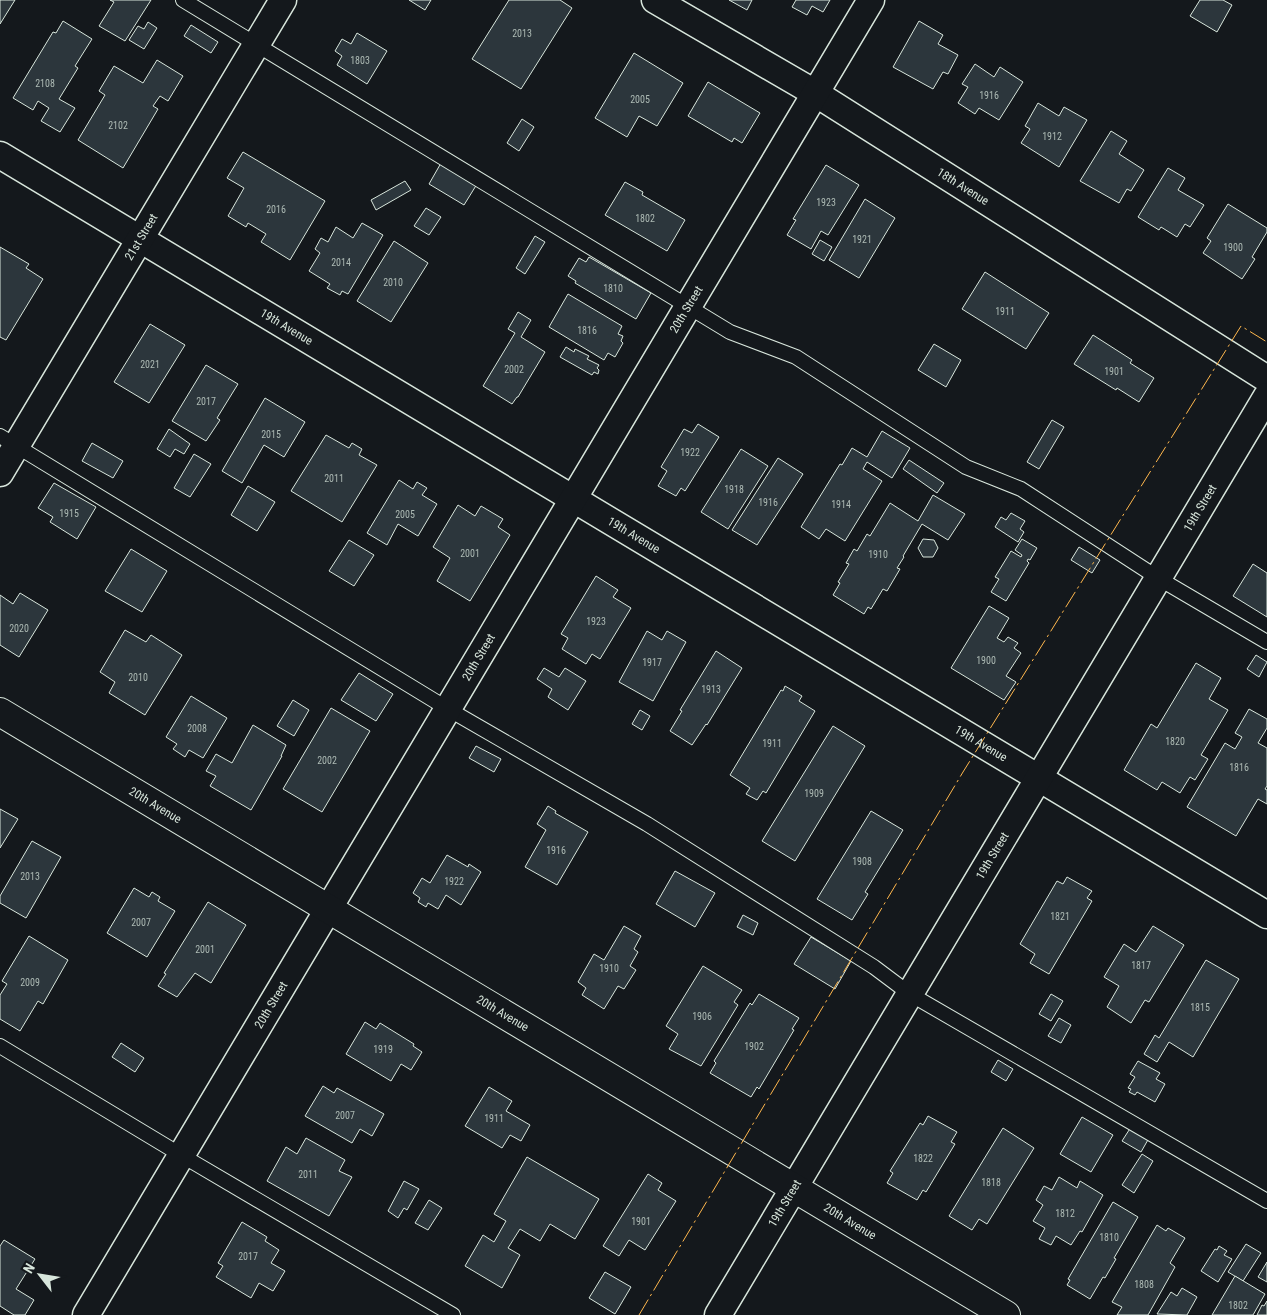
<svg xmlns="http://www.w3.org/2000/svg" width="1267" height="1315" font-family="'Roboto Condensed',sans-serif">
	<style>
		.building { fill: #2c363c; stroke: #d8e6dc }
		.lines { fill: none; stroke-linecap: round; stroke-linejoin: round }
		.lane-casing { stroke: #d8e6dc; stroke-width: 16 }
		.street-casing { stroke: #d8e6dc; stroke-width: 29 }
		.secondary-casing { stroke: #d8e6dc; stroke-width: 30 }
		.lane { stroke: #14181c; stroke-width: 14 }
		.street { stroke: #14181c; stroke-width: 26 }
		.secondary { stroke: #14181c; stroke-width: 28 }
		.power { stroke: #ffb74d; stroke-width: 1; stroke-dasharray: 18 4 2.5 4; stroke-linecap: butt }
		.labels { text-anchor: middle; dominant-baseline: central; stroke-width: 4; stroke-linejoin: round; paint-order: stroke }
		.number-label { font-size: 10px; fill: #adbab4 }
		.street-label { font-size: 12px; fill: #d8e6dc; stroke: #14181c }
	</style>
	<rect width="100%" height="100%" fill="#14181c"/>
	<g class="building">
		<path d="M 0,0 L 15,0 L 0,24 Z"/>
		<path d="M 110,0 L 151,0 L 125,41 L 99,26 L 114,2 Z"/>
		<path d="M 409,0 L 431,0 L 425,10 Z"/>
		<path d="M 509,0 L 560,0 L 572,8 L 521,89 L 472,59 Z"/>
		<path d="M 729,0 L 752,0 L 747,10 Z"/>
		<path d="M 796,0 L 830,0 L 823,12 L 812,6 L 807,15 L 792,7 Z"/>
		<path d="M 1200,0 L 1223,0 L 1232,5 L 1217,32 L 1190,16 Z"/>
		<path d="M 63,21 L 92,39 L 75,66 L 78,68 L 59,99 L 75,108 L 60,132 L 41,121 L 49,108 L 38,101 L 33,110 L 13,98 L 53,32 L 56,33 Z"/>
		<path d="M 919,21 L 943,35 L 938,44 L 958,55 L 948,74 L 943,72 L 933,89 L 893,67 Z"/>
		<path d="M 148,22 L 157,28 L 144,49 L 129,40 L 138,26 L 144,29 Z"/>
		<path d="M 191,25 L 218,42 L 211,53 L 184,36 Z"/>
		<path d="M 357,33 L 387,51 L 367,84 L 337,65 L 342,56 L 335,51 L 342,39 L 351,44 Z"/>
		<path d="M 634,53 L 683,83 L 657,126 L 639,116 L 627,137 L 595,118 Z"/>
		<path d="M 157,60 L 183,76 L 168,101 L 160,96 L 153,106 L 158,109 L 123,168 L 78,140 L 105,95 L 99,91 L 114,66 L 143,83 Z"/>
		<path d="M 975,64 L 994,77 L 1000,67 L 1023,82 L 999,120 L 979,108 L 975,114 L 958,103 L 968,87 L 962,84 Z"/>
		<path d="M 708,82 L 760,113 L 742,143 L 734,138 L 732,142 L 688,116 Z"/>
		<path d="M 1038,103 L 1059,116 L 1064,107 L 1087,120 L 1059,167 L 1021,143 L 1030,129 L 1025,126 Z"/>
		<path d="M 522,119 L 534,127 L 519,151 L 507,143 Z"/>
		<path d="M 1111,131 L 1127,141 L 1119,154 L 1144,170 L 1131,191 L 1127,189 L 1119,203 L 1080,181 Z"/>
		<path d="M 243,152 L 325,201 L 290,260 L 261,242 L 266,234 L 248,223 L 246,227 L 228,216 L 244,188 L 227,178 Z"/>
		<path d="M 441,163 L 477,184 L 464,205 L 429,184 Z"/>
		<path d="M 826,165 L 859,185 L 828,235 L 821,231 L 811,249 L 787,235 L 796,220 L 793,219 Z"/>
		<path d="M 1168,168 L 1185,178 L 1178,190 L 1204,205 L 1190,227 L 1185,224 L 1177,237 L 1161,227 L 1159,230 L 1138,217 Z"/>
		<path d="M 405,181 L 411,190 L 376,210 L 371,200 Z"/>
		<path d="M 625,182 L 643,192 L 642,195 L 685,220 L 667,251 L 605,215 Z"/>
		<path d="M 865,199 L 895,218 L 859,278 L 829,260 Z"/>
		<path d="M 1228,204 L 1267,228 L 1267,232 L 1252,257 L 1255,259 L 1242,279 L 1203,253 L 1211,241 L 1207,238 Z"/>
		<path d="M 426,208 L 441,217 L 429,235 L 414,226 Z"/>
		<path d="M 362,223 L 383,235 L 348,294 L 342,291 L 340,295 L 327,288 L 330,284 L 309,271 L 320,253 L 315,249 L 321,238 L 328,242 L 336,227 L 353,238 Z"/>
		<path d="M 535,236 L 545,242 L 525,274 L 516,268 Z"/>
		<path d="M 820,240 L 832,247 L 824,261 L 812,254 Z"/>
		<path d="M 394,241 L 428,263 L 391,322 L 357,301 Z"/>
		<path d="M 0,247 L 29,264 L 26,268 L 43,279 L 6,340 L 0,337 Z"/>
		<path d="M 589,257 L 651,293 L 636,319 L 575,283 L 576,281 L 568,276 L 579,258 L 586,262 Z"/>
		<path d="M 985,272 L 1049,313 L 1026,349 L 962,309 Z"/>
		<path d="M 568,294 L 622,326 L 618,334 L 623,336 L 621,341 L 623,343 L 615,357 L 608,353 L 604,360 L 549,327 Z"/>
		<path d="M 518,312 L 531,320 L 521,337 L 545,352 L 518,397 L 517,397 L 512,404 L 483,386 L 515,333 L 508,329 Z"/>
		<path d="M 150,324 L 185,345 L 149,403 L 114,382 Z"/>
		<path d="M 1093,335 L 1132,360 L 1130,363 L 1154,378 L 1139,402 L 1117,388 L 1116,390 L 1074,364 Z"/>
		<path d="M 934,344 L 961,360 L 946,387 L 918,370 Z"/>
		<path d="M 566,347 L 574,352 L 575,349 L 589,356 L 587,359 L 599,365 L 597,368 L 599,370 L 598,374 L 594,372 L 592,375 L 560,357 Z"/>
		<path d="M 206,365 L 238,384 L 217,418 L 220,420 L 206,441 L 172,421 Z"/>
		<path d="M 265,398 L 305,422 L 284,457 L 264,445 L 242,483 L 222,471 Z"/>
		<path d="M 1052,420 L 1064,427 L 1039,469 L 1027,462 Z"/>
		<path d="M 698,424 L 719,437 L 685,491 L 681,488 L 676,496 L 658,486 L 667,471 L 661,467 L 684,429 L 692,433 Z"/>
		<path d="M 169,429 L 190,444 L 184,454 L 175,449 L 170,457 L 157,449 Z"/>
		<path d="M 882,431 L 910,448 L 892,478 L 867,462 L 863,469 L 882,481 L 845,541 L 826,529 L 819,539 L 801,527 L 840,464 L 842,465 L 852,448 L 867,457 Z"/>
		<path d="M 326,435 L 349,448 L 352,443 L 362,449 L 359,455 L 377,465 L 342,522 L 291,491 Z"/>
		<path d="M 92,443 L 123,461 L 113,478 L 82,461 Z"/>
		<path d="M 741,449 L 768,466 L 728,529 L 701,512 Z"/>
		<path d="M 194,454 L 211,464 L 190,497 L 174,488 Z"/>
		<path d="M 778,458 L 803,474 L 757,545 L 732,530 Z"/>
		<path d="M 909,460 L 944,483 L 937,493 L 903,469 Z"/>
		<path d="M 399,480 L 413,489 L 417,482 L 427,488 L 422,495 L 437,504 L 418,536 L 398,524 L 387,545 L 367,533 Z"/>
		<path d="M 54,483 L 96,507 L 77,539 L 50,522 L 53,517 L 38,508 Z"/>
		<path d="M 248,486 L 275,502 L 257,531 L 231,515 Z"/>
		<path d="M 933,495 L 965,514 L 948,540 L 922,524 L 903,556 L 904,557 L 897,568 L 900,569 L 887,591 L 883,589 L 871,609 L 868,607 L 864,614 L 833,595 L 840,583 L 838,582 L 849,564 L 846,563 L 854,549 L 857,551 L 867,534 L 870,536 L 890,503 L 918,521 Z"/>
		<path d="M 458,505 L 475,516 L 481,506 L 503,519 L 498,527 L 510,535 L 470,601 L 437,581 L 450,558 L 433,547 Z"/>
		<path d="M 1011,513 L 1025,521 L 1020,529 L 1024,532 L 1018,542 L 995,527 L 1001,517 L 1006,520 Z"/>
		<path d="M 923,539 L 934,540 L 938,548 L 933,557 L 923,557 L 918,548 Z"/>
		<path d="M 1022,539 L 1037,548 L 1030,560 L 1028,559 L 1027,561 L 1029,563 L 1006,601 L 991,592 L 999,579 L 995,577 L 1011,551 L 1021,557 L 1022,555 L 1015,550 Z"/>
		<path d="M 349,540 L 374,555 L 354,586 L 329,571 Z"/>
		<path d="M 1079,547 L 1100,560 L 1092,573 L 1071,560 Z"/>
		<path d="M 131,549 L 167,571 L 142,612 L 105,591 Z"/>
		<path d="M 1253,564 L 1267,573 L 1267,617 L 1233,596 Z"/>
		<path d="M 596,576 L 618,590 L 613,597 L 631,608 L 600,659 L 592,654 L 586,664 L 562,649 L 568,638 L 561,634 Z"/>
		<path d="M 20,593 L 48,610 L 19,657 L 0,645 L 0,595 L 13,604 Z"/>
		<path d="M 989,606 L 1009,618 L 997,638 L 1004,642 L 1008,637 L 1018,643 L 1014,648 L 1021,653 L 1006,676 L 1016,682 L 1004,700 L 951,668 Z"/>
		<path d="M 125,630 L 146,642 L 151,635 L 182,655 L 145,715 L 109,693 L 115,682 L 100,672 Z"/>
		<path d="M 647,631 L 662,640 L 667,631 L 686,642 L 653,701 L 619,682 Z"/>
		<path d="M 716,651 L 742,668 L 707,725 L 706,724 L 692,745 L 670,731 L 682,711 L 680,710 Z"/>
		<path d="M 1256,655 L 1267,662 L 1259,677 L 1247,669 Z"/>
		<path d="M 1196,663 L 1221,678 L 1209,699 L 1228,710 L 1201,755 L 1208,759 L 1195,780 L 1190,777 L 1180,793 L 1162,782 L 1157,790 L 1124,770 L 1151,724 L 1157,728 Z"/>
		<path d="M 544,668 L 559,677 L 565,668 L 586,681 L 568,710 L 548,697 L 552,689 L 537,679 Z"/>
		<path d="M 359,673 L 393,694 L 376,721 L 341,700 Z"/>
		<path d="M 785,686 L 802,696 L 799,701 L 815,711 L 766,793 L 763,791 L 757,800 L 746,794 L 750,788 L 730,775 L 781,690 L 783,691 Z"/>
		<path d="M 191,696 L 227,718 L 203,758 L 189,750 L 185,757 L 173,749 L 177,744 L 166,737 Z"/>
		<path d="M 293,700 L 309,710 L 294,736 L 277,726 Z"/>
		<path d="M 331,708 L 370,731 L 322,812 L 283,789 Z"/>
		<path d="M 1249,709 L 1267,719 L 1267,728 L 1258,743 L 1267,748 L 1267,786 L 1265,789 L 1267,790 L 1267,804 L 1258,799 L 1236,836 L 1187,807 L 1225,743 L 1235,749 L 1242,737 L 1235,733 Z"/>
		<path d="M 640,710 L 650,716 L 642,730 L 632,724 Z"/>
		<path d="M 253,725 L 286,745 L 281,756 L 282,756 L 251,810 L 210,786 L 216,776 L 206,771 L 216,754 L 232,763 Z"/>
		<path d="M 833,726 L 865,746 L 795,861 L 762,841 Z"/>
		<path d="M 476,746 L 501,759 L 494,772 L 469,758 Z"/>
		<path d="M 548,806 L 556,811 L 555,813 L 588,832 L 557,885 L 525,867 L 546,830 L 537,824 Z"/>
		<path d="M 0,809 L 18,819 L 0,848 Z"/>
		<path d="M 871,811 L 903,830 L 865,892 L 868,894 L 852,920 L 817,899 Z"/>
		<path d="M 32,841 L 61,857 L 26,918 L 0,903 L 0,896 Z"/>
		<path d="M 447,855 L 468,867 L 469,864 L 481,872 L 461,905 L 446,895 L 438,909 L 428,903 L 426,907 L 418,902 L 420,898 L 413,893 L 422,878 L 430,883 Z"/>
		<path d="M 675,871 L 715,893 L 695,927 L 656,904 Z"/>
		<path d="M 1067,877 L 1092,891 L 1087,898 L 1092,901 L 1049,974 L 1030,963 L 1035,954 L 1020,944 L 1057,881 L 1063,884 Z"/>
		<path d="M 134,888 L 149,897 L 152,892 L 160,897 L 158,901 L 175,911 L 147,957 L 107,933 Z"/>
		<path d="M 208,902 L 246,925 L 211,983 L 195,973 L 177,997 L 158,986 L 166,974 L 164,973 Z"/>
		<path d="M 743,915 L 758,923 L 753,935 L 737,927 Z"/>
		<path d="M 624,926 L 641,936 L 634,949 L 638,952 L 630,966 L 636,970 L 624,989 L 618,986 L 604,1009 L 582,995 L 586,988 L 578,982 L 594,954 L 604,960 Z"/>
		<path d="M 1153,926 L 1184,945 L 1149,1002 L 1145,1000 L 1131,1023 L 1107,1007 L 1119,986 L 1104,977 L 1124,944 L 1136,952 Z"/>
		<path d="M 29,936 L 68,960 L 43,1004 L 38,1001 L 20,1031 L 0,1019 L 0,995 L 7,984 L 2,981 Z"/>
		<path d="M 811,937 L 851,961 L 835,989 L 794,964 Z"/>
		<path d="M 1206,960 L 1239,979 L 1193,1057 L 1169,1042 L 1157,1062 L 1144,1054 L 1155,1035 L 1159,1038 Z"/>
		<path d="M 703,966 L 742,990 L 734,1002 L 738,1005 L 701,1066 L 669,1049 L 678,1034 L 666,1026 Z"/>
		<path d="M 759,994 L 799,1018 L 792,1029 L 794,1030 L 759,1089 L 757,1087 L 751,1097 L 710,1073 L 716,1063 L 714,1061 L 750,1003 L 752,1005 Z"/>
		<path d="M 1051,994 L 1063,1001 L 1051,1021 L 1039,1014 Z"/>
		<path d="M 1059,1018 L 1071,1025 L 1061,1043 L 1048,1036 Z"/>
		<path d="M 365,1022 L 376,1029 L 380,1023 L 414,1044 L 413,1046 L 422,1052 L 411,1070 L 401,1064 L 391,1081 L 346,1054 Z"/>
		<path d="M 121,1043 L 144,1058 L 135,1072 L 112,1057 Z"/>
		<path d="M 998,1060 L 1013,1069 L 1006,1081 L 991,1072 Z"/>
		<path d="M 1138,1061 L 1160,1073 L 1156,1079 L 1165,1084 L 1155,1102 L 1137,1092 L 1135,1095 L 1129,1092 L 1131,1089 L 1128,1088 L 1135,1077 L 1130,1074 Z"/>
		<path d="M 323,1086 L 334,1093 L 337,1088 L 384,1114 L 372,1136 L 360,1129 L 352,1143 L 305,1116 Z"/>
		<path d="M 489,1087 L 512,1101 L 506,1111 L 530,1125 L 521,1141 L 510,1135 L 502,1148 L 465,1126 Z"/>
		<path d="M 928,1116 L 957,1132 L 951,1142 L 955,1144 L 926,1192 L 923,1190 L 917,1200 L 887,1183 L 893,1173 L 890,1171 L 920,1123 L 923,1125 Z"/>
		<path d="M 1082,1117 L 1113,1135 L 1091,1172 L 1060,1154 Z"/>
		<path d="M 1131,1127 L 1149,1138 L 1141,1152 L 1122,1141 Z"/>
		<path d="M 1003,1128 L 1034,1148 L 987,1224 L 979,1219 L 972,1230 L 949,1216 Z"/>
		<path d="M 306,1138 L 345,1160 L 339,1171 L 352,1177 L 329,1216 L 267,1181 L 286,1147 L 297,1154 Z"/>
		<path d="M 1142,1154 L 1153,1161 L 1134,1193 L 1122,1185 Z"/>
		<path d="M 527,1157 L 599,1199 L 575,1239 L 550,1224 L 540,1241 L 520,1229 L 508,1248 L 520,1255 L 502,1288 L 465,1266 L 483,1235 L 494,1242 L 506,1221 L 494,1214 Z"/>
		<path d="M 648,1174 L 662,1183 L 658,1190 L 676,1201 L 645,1250 L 629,1240 L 619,1256 L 603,1246 Z"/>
		<path d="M 1059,1177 L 1077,1188 L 1080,1181 L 1103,1195 L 1082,1232 L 1080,1231 L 1071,1245 L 1056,1236 L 1051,1245 L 1039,1239 L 1045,1228 L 1033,1221 L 1043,1205 L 1036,1200 L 1044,1186 L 1052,1190 Z"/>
		<path d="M 404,1181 L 419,1189 L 407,1210 L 404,1208 L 398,1218 L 388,1211 Z"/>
		<path d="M 429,1200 L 442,1208 L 428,1230 L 415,1223 Z"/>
		<path d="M 1113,1202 L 1138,1217 L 1114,1258 L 1116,1259 L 1105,1278 L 1103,1277 L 1090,1299 L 1067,1285 L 1070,1280 L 1068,1279 Z"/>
		<path d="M 242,1222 L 267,1237 L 265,1241 L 279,1250 L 271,1263 L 285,1271 L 273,1291 L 259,1283 L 251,1298 L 216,1277 L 223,1266 L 218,1263 Z"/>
		<path d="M 1157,1225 L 1166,1231 L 1168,1228 L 1185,1238 L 1170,1263 L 1175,1267 L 1148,1315 L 1117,1315 L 1122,1307 L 1112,1302 Z"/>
		<path d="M 4,1240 L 35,1259 L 16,1289 L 34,1300 L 25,1315 L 14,1315 L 0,1306 L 0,1246 Z"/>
		<path d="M 1246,1244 L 1261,1253 L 1243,1281 L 1228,1272 Z"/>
		<path d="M 1219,1246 L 1227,1251 L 1224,1255 L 1232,1259 L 1218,1282 L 1201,1271 L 1215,1249 L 1217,1250 Z"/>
		<path d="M 1267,1262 L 1267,1282 L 1258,1277 Z"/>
		<path d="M 605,1272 L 631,1287 L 615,1314 L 589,1298 Z"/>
		<path d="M 1235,1276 L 1265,1294 L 1253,1315 L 1212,1315 Z"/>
		<path d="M 1182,1288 L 1197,1297 L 1187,1315 L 1157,1314 L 1171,1292 L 1177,1296 Z"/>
		<path d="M 1267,1301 L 1267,1315 L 1257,1315 L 1262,1305 L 1264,1306 Z"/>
	</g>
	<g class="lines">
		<g class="lane-casing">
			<g id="lane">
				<path d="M 183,0 L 730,332 L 796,357 L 966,467 L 1021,489 L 1158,578 L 1267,642"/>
				<path d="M 0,436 L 448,709 L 647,824 L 874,967 L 910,994 L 1267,1201"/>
				<path d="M 0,1046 L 181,1155 L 453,1315"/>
			</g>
		</g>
		<g class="street-casing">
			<g id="street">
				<path id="s1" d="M 655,0 L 815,93 L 1267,379"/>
				<path id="s2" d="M 0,155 L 1267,915"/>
				<path id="s3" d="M 0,473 L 283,0"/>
				<path id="s4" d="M 86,1315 L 871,0"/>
				<path id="s5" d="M 718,1315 L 1267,396"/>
			</g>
		</g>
		<g class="secondary-casing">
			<g id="secondary">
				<path id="s6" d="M 0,712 L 1006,1315"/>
			</g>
		</g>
		<use href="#lane" class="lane"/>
		<use href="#street" class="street"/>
		<use href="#secondary" class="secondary"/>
		<path class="power" d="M 639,1315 L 963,772 L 1241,326 L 1267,342"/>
	</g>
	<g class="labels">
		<g class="number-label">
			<text x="522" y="33">2013</text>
			<text x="360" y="60">1803</text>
			<text x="45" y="83">2108</text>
			<text x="989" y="95">1916</text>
			<text x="640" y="99">2005</text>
			<text x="118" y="125">2102</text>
			<text x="1052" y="136">1912</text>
			<text x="826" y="202">1923</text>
			<text x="276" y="209">2016</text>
			<text x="645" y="218">1802</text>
			<text x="862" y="239">1921</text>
			<text x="1233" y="247">1900</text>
			<text x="341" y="262">2014</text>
			<text x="393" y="282">2010</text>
			<text x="613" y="288">1810</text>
			<text x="1005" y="311">1911</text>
			<text x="587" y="330">1816</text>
			<text x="150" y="364">2021</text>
			<text x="514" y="369">2002</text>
			<text x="1114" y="371">1901</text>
			<text x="206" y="401">2017</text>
			<text x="271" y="434">2015</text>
			<text x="690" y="452">1922</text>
			<text x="334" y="478">2011</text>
			<text x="734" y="489">1918</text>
			<text x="768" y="502">1916</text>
			<text x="841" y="504">1914</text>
			<text x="69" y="513">1915</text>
			<text x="405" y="514">2005</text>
			<text x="470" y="553">2001</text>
			<text x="878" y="554">1910</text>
			<text x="596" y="621">1923</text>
			<text x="19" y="628">2020</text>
			<text x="986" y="660">1900</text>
			<text x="652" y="662">1917</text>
			<text x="138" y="677">2010</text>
			<text x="711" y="689">1913</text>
			<text x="197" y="728">2008</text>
			<text x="1175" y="741">1820</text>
			<text x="772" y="743">1911</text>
			<text x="327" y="760">2002</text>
			<text x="1239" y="767">1816</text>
			<text x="814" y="793">1909</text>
			<text x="556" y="850">1916</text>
			<text x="862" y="861">1908</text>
			<text x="30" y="876">2013</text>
			<text x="454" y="881">1922</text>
			<text x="1060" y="916">1821</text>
			<text x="141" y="922">2007</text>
			<text x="205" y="949">2001</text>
			<text x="1141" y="965">1817</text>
			<text x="609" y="968">1910</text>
			<text x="30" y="982">2009</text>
			<text x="1200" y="1007">1815</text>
			<text x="702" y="1016">1906</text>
			<text x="754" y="1046">1902</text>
			<text x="383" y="1049">1919</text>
			<text x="345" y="1115">2007</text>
			<text x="494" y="1118">1911</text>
			<text x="923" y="1158">1822</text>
			<text x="308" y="1174">2011</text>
			<text x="991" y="1182">1818</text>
			<text x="1065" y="1213">1812</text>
			<text x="641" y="1221">1901</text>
			<text x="1109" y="1237">1810</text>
			<text x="248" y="1256">2017</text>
			<text x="1144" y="1284">1808</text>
			<text x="1238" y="1305">1802</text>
		</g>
		<g class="street-label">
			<text stroke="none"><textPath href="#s1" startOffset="360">18th Avenue</textPath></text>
			<text stroke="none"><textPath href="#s3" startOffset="275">21st Street</textPath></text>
			<text stroke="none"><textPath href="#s4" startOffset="1171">20th Street</textPath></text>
			<text stroke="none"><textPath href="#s2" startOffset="334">19th Avenue</textPath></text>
			<text stroke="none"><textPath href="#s5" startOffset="940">19th Street</textPath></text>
			<text stroke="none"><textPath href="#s2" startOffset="739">19th Avenue</textPath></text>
			<text stroke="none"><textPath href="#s4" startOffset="766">20th Street</textPath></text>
			<text stroke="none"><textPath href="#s2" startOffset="1144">19th Avenue</textPath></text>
			<text stroke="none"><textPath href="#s6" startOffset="181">20th Avenue</textPath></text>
			<text stroke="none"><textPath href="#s5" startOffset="535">19th Street</textPath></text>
			<text stroke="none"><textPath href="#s4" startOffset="361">20th Street</textPath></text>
			<text stroke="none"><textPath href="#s6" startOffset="586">20th Avenue</textPath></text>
			<text stroke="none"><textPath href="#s5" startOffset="130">19th Street</textPath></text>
			<text stroke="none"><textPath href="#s6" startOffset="991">20th Avenue</textPath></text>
		</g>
	</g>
	<g transform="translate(40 1275) rotate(301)" stroke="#14181c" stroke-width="4" paint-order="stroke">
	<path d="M0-4L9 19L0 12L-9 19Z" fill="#d8e6dc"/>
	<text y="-8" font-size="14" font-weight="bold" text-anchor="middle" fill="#d8e6dc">N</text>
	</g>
</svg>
